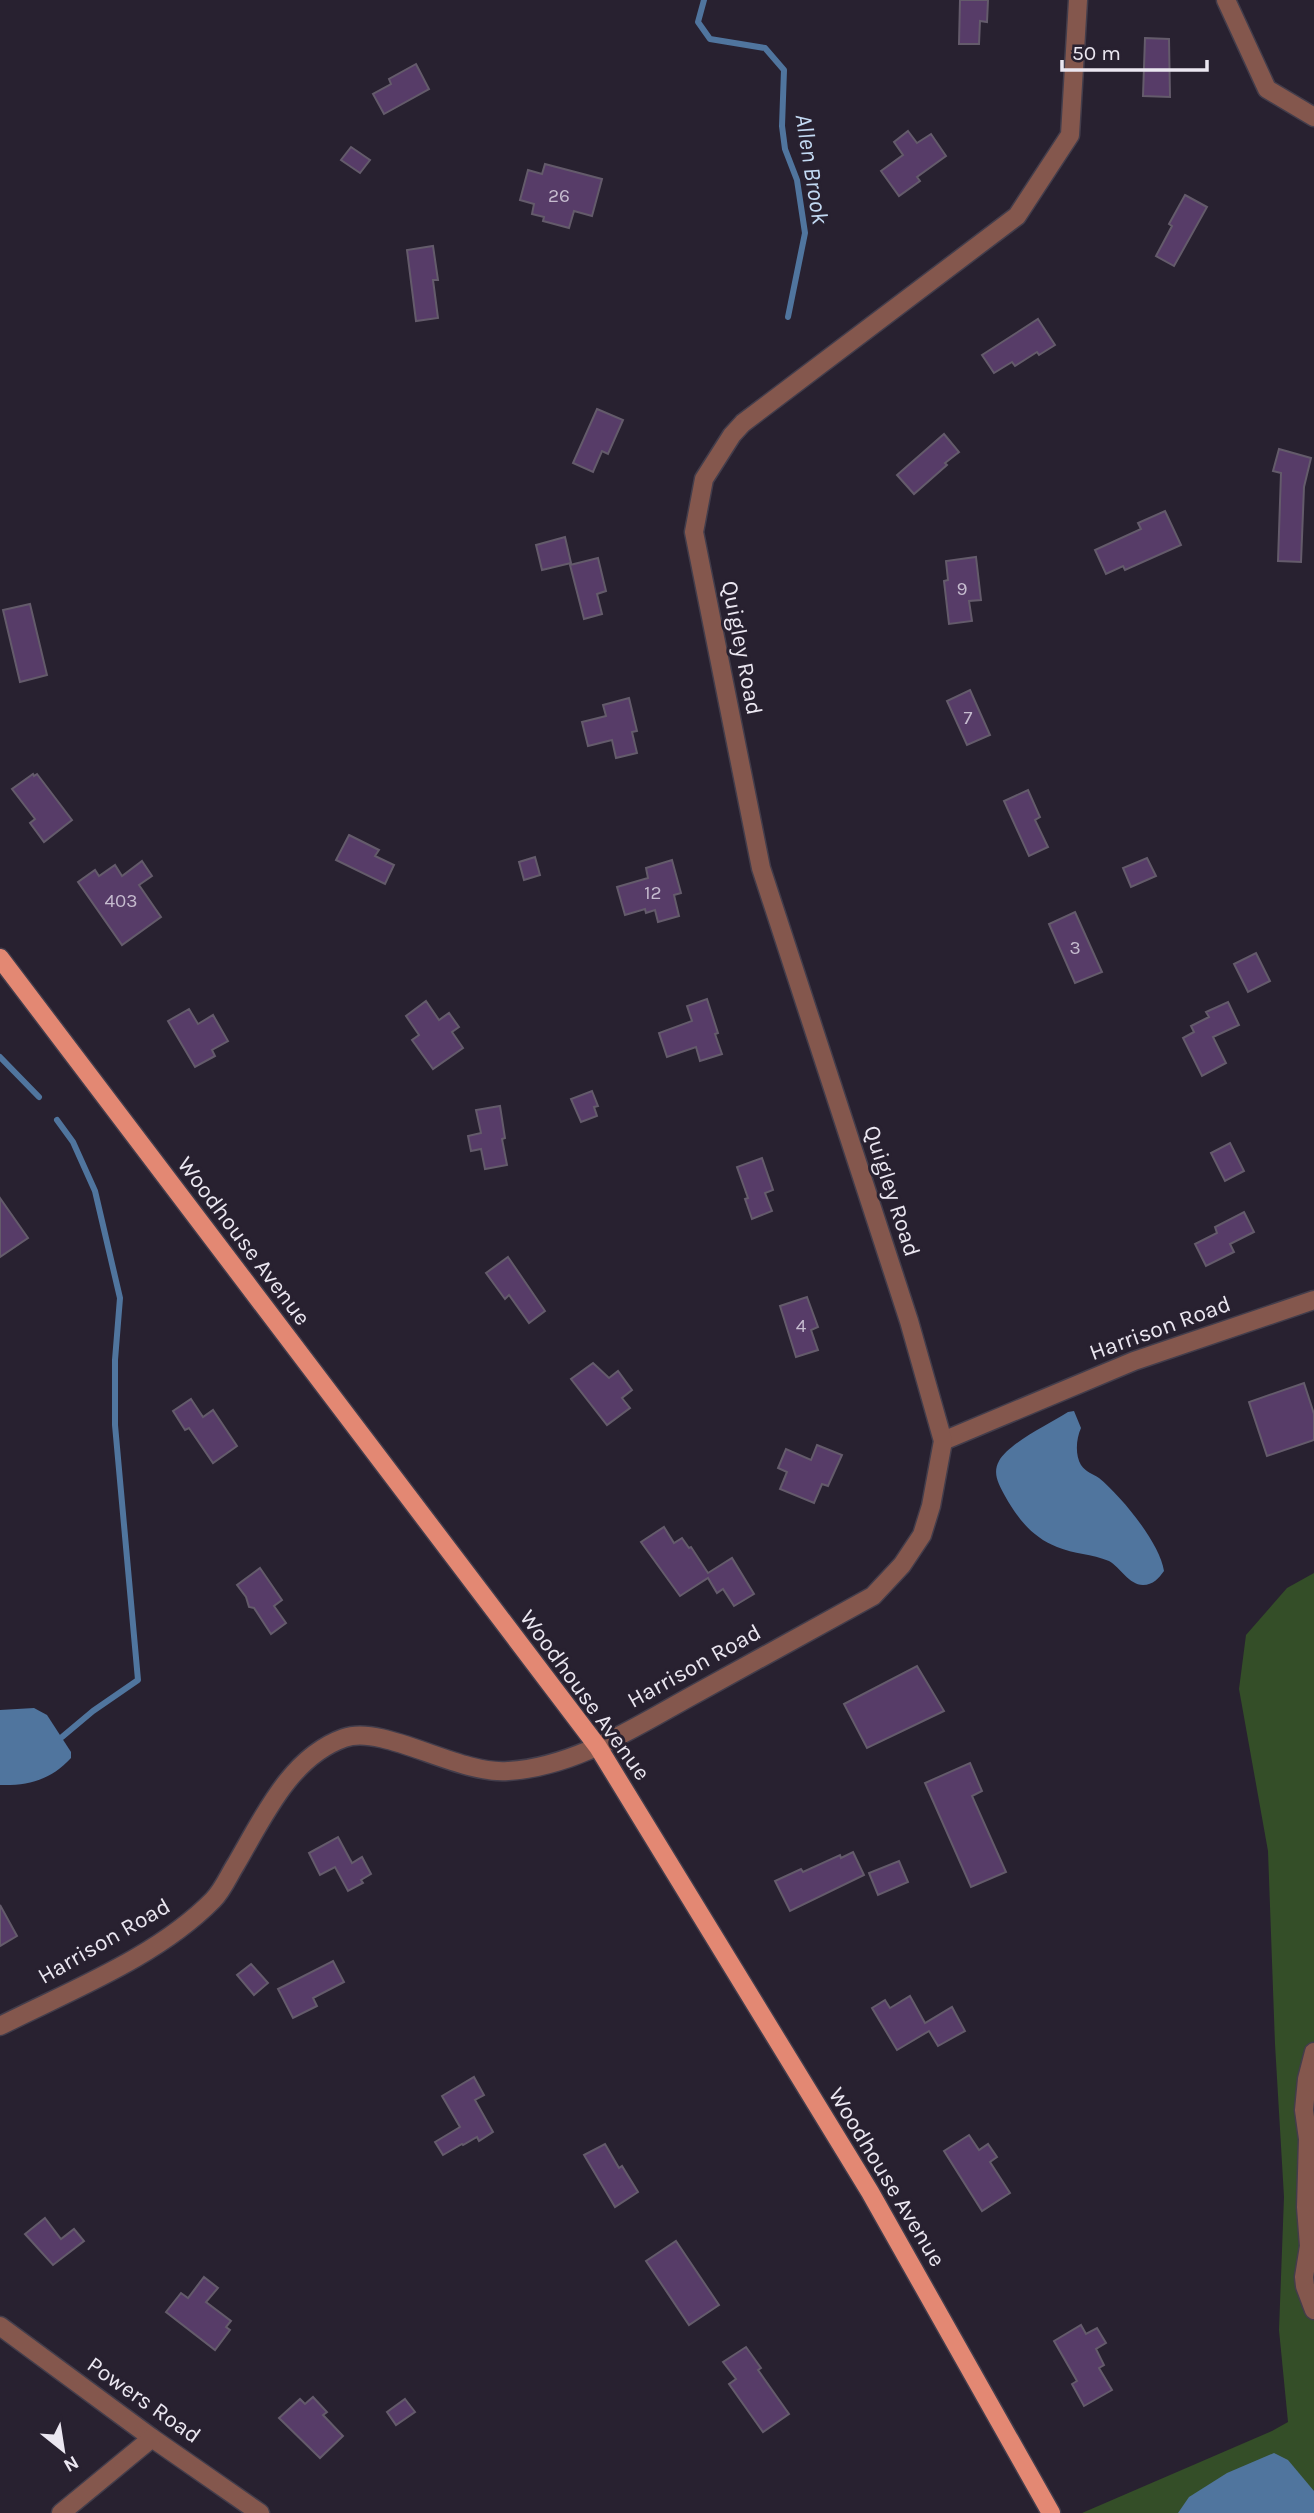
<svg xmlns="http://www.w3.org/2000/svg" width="1314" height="2513" font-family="Karla,sans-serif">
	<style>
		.green { fill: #344e28 }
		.water { fill: #50759e }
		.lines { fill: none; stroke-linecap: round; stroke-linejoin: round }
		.stream { stroke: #50759e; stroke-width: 6 }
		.building { fill: #573c68; stroke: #645b6b; stroke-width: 2 }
		.minor-casing { stroke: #433d4b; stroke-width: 21 }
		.major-casing { stroke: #433d4b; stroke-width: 21 }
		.minor { stroke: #84574d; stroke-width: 18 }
		.major { stroke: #e38873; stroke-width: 18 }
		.labels { text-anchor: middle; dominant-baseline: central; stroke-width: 6; stroke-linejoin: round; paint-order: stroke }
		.number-label { font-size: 19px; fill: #c6bccf }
		.street-label { font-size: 23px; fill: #ebe7f1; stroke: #282130 }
		.water-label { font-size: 24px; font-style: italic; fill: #c3daf3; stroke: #282130 }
	</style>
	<rect width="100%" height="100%" fill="#282130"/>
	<path class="green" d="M 1314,1573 L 1314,2513 L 1082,2513 L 1272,2431 L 1288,2422 L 1279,2330 L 1284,2197 L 1275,2044 L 1268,1851 L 1239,1689 L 1246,1635 L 1287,1588 Z"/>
	<g class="water">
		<path d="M 1074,1411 L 1081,1428 C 1076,1439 1075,1455 1081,1465 C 1086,1472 1093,1474 1099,1478 C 1121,1496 1160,1543 1164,1571 C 1159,1578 1153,1585 1143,1585 C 1129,1585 1120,1567 1109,1561 C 1092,1554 1074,1554 1057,1547 C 1032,1537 1018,1519 1005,1496 C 999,1484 992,1474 999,1461 C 1009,1443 1049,1424 1068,1412 Z"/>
		<path d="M 34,1708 L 47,1715 L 71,1752 L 71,1758 C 52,1779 29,1786 0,1785 L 0,1710 Z"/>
		<path d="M 1274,2453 L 1288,2460 L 1314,2491 L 1314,2513 L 1178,2513 L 1189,2497 L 1227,2473 Z"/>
	</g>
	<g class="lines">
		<g class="stream">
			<path d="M 704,0 L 698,22 L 710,39 L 765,48 L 784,70 L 782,126 L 785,149 L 797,180 L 805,233 L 788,317"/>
			<path d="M 0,1057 L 39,1097"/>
			<path d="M 57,1120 L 73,1142 L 95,1191 L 120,1298 L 115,1360 L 115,1425 L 138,1680 L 93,1711 L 62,1737"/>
		</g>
	</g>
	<g class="building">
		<path d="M 960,0 L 988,0 L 987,22 L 980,21 L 979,44 L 959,44 Z"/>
		<path d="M 1145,38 L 1169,39 L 1170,97 L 1143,96 Z"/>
		<path d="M 416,64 L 429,89 L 384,114 L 373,94 L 391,84 L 389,79 Z"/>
		<path d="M 908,131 L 917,143 L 931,134 L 946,156 L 917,177 L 920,181 L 899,196 L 881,171 L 903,155 L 894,142 Z"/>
		<path d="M 351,147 L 370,160 L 360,173 L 341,160 Z"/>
		<path d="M 545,164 L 602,179 L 592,216 L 574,211 L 569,228 L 543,221 L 544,217 L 532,214 L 534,204 L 520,200 L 528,170 L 542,174 Z"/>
		<path d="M 1185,195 L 1207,207 L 1174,266 L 1156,256 L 1172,226 L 1169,224 Z"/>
		<path d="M 433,246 L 438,280 L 433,280 L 438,318 L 416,321 L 407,250 Z"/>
		<path d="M 1038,319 L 1055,345 L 1039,355 L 1037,352 L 1015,366 L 1012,362 L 994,373 L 982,355 Z"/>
		<path d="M 597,409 L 623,420 L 608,454 L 602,451 L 593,472 L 573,463 Z"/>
		<path d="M 944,434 L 959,452 L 945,463 L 947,465 L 914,494 L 897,475 Z"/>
		<path d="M 1279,449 L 1311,458 L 1304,487 L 1301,562 L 1278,561 L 1281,473 L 1273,471 Z"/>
		<path d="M 1165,511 L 1181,545 L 1125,570 L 1123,566 L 1106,574 L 1095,550 L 1141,529 L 1138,523 Z"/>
		<path d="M 565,537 L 571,563 L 542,570 L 536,545 Z"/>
		<path d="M 976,557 L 981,600 L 969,601 L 972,621 L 949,624 L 944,581 L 948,580 L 946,561 Z"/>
		<path d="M 598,558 L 606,591 L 597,594 L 602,614 L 584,619 L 570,565 Z"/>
		<path d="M 30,604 L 47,675 L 20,682 L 3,610 Z"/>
		<path d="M 970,690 L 990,735 L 967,745 L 947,701 Z"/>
		<path d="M 629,698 L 637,731 L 632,732 L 637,753 L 616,758 L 612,740 L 588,746 L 582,722 L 606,716 L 603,705 Z"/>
		<path d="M 33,774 L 34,776 L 37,774 L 72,820 L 44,842 L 30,823 L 35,819 L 12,789 Z"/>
		<path d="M 1028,790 L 1040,817 L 1035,820 L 1048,847 L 1029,856 L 1004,801 Z"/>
		<path d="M 349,835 L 379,850 L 375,856 L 394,865 L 385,884 L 336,860 Z"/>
		<path d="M 535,857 L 540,875 L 524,880 L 519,862 Z"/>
		<path d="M 1147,858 L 1156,876 L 1131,887 L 1123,868 Z"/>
		<path d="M 672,860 L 681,893 L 674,895 L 679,916 L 658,922 L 655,910 L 646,913 L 645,909 L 625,915 L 617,887 L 648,878 L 646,868 Z"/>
		<path d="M 142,861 L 152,876 L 139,885 L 161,917 L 122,945 L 78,882 L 95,870 L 99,876 L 115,865 L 122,876 Z"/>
		<path d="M 1075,912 L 1102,972 L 1075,983 L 1049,924 Z"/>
		<path d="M 1256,953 L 1270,981 L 1248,992 L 1234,964 Z"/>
		<path d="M 707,999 L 718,1033 L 715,1034 L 722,1054 L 700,1061 L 696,1047 L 667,1057 L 659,1033 L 692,1021 L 687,1006 Z"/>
		<path d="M 426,1001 L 439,1020 L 449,1013 L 459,1027 L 452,1032 L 463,1048 L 433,1069 L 412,1040 L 419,1035 L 406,1016 Z"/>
		<path d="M 1228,1002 L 1239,1025 L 1213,1037 L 1226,1063 L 1202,1076 L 1183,1038 L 1194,1032 L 1191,1026 L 1209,1017 L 1206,1012 Z"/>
		<path d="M 189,1009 L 198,1024 L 213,1015 L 228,1041 L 212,1050 L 215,1056 L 195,1067 L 168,1021 Z"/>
		<path d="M 592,1091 L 598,1106 L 594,1107 L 597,1116 L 581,1122 L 571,1099 Z"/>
		<path d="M 500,1106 L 505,1138 L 502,1139 L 507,1165 L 485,1169 L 481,1149 L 471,1151 L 468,1136 L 481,1133 L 476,1110 Z"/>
		<path d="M 1230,1143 L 1244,1171 L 1225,1181 L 1211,1153 Z"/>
		<path d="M 762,1158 L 773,1190 L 765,1193 L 772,1211 L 752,1219 L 745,1199 L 748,1198 L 737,1167 Z"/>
		<path d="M 0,1198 L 28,1238 L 0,1257 Z"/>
		<path d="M 1244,1212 L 1254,1232 L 1230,1244 L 1234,1252 L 1206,1266 L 1195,1244 L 1217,1233 L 1215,1227 Z"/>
		<path d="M 508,1257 L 545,1311 L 529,1323 L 509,1295 L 505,1299 L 486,1273 Z"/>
		<path d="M 807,1297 L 818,1327 L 811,1330 L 818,1350 L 796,1357 L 780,1306 Z"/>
		<path d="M 593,1363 L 609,1378 L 618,1371 L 632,1390 L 622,1398 L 630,1408 L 607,1425 L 571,1379 Z"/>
		<path d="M 1304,1383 L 1314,1414 L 1314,1440 L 1267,1456 L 1249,1402 Z"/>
		<path d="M 191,1399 L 203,1417 L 213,1410 L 237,1446 L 213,1463 L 189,1428 L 185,1430 L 173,1411 Z"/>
		<path d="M 817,1445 L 842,1455 L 828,1486 L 822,1484 L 814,1503 L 780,1489 L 787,1472 L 778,1468 L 786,1449 L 811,1460 Z"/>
		<path d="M 664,1527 L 674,1543 L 682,1538 L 689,1548 L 691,1547 L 708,1573 L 732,1558 L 754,1594 L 734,1606 L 723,1589 L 717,1593 L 708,1578 L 680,1596 L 641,1542 Z"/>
		<path d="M 260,1568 L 282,1600 L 274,1606 L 286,1623 L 271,1634 L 254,1608 L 249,1607 L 246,1597 L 237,1585 Z"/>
		<path d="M 917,1666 L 944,1711 L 867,1748 L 844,1704 Z"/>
		<path d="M 970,1763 L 982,1791 L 972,1796 L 1006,1872 L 971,1887 L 925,1783 Z"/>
		<path d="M 338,1837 L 352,1863 L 362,1857 L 371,1874 L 361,1880 L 363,1883 L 348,1891 L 335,1867 L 320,1875 L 309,1853 Z"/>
		<path d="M 853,1852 L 864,1875 L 790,1911 L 775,1881 L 801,1869 L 803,1872 L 840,1855 L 841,1858 Z"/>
		<path d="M 899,1861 L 908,1882 L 878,1895 L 869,1873 Z"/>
		<path d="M 0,1905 L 17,1936 L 0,1946 Z"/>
		<path d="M 333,1961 L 344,1982 L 313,1998 L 317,2006 L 293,2018 L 278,1989 Z"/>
		<path d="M 251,1964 L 268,1983 L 254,1995 L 237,1975 Z"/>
		<path d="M 910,1996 L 925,2023 L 952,2007 L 965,2031 L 938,2046 L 929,2031 L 897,2050 L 872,2008 L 885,2000 L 890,2008 Z"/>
		<path d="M 474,2077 L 484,2095 L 475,2100 L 493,2132 L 479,2141 L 477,2137 L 463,2145 L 462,2144 L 443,2155 L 435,2142 L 460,2127 L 442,2096 Z"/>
		<path d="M 969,2135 L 979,2150 L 988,2144 L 997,2157 L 990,2162 L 1010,2193 L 982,2211 L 944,2151 Z"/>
		<path d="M 605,2144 L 619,2168 L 622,2166 L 638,2192 L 615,2207 L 584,2155 Z"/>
		<path d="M 45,2218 L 61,2239 L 74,2229 L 84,2241 L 53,2265 L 25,2234 Z"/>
		<path d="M 676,2241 L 719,2305 L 689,2325 L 646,2261 Z"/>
		<path d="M 204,2277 L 218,2288 L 206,2302 L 231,2321 L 226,2327 L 230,2330 L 215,2350 L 166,2312 L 181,2293 L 188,2298 Z"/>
		<path d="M 1081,2325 L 1086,2334 L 1097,2328 L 1106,2343 L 1096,2349 L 1104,2365 L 1099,2368 L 1112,2390 L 1084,2406 L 1072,2384 L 1077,2381 L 1054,2341 Z"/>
		<path d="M 746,2347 L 761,2368 L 758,2370 L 789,2414 L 763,2432 L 729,2384 L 736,2379 L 723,2362 Z"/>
		<path d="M 313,2397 L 327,2412 L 323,2415 L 343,2436 L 320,2458 L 279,2418 L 300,2399 L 305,2404 Z"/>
		<path d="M 405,2399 L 415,2412 L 396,2425 L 387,2412 Z"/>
	</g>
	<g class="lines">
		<g class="minor-casing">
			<g id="minor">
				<path d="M 1226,0 L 1267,89 L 1314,117"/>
				<path d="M 943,1441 L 1134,1361 L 1314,1300"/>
				<path d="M 0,2026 C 71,1990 157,1957 213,1900 C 223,1890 229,1875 236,1864 C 263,1818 290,1757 344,1738 C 384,1724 458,1775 508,1771 C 576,1767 638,1725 697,1693 C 756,1660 815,1628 873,1596 L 902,1565 L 922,1535 L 931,1506 L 943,1441 L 909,1321 L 761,868 L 694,532 L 704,479 L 732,435 L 743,423 L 1017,216 L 1070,135 L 1078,0"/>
				<path d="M 1314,2052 L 1307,2079 L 1304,2110 L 1308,2139 L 1306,2207 L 1309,2246 L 1304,2277 L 1305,2286 L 1314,2310"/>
				<path d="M 0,2326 L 152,2438 L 260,2513"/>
				<path d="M 61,2513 L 152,2438"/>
			</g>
		</g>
		<g class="major-casing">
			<path id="major" d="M 0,958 L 598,1747 L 870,2192 L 1051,2513"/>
		</g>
		<use href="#minor" class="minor"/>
		<use href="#major" class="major"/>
	</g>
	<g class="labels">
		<g class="number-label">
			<text x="559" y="196">26</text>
			<text x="962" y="589">9</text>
			<text x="968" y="718">7</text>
			<text x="653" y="893">12</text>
			<text x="121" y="901">403</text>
			<text x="1075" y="948">3</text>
			<text x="801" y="1326">4</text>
		</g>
		<g class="street-label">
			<text transform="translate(742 648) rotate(79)">Quigley Road</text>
			<text transform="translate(892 1191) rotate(72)">Quigley Road</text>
			<text transform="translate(244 1241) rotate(53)">Woodhouse Avenue</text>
			<text transform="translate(1160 1328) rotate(-20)">Harrison Road</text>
			<text transform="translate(694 1666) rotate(-29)">Harrison Road</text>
			<text transform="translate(585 1695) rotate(54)">Woodhouse Avenue</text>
			<text transform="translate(104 1941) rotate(-30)">Harrison Road</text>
			<text transform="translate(887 2177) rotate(59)">Woodhouse Avenue</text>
			<text transform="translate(144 2400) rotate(35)">Powers Road</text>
		</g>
		<g class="water-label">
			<text transform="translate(812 169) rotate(81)">Allen Brook</text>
		</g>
	</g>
	<g transform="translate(63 2450) rotate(150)" stroke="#282130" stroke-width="5" paint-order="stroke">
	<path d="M0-5L12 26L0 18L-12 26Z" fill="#ebe7f1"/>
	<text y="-10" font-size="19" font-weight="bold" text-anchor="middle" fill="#ebe7f1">N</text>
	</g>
	<path d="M1062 60v10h145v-10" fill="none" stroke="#ebe7f1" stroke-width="3.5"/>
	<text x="1072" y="60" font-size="21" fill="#ebe7f1" stroke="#282130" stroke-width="5" paint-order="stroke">50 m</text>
</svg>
